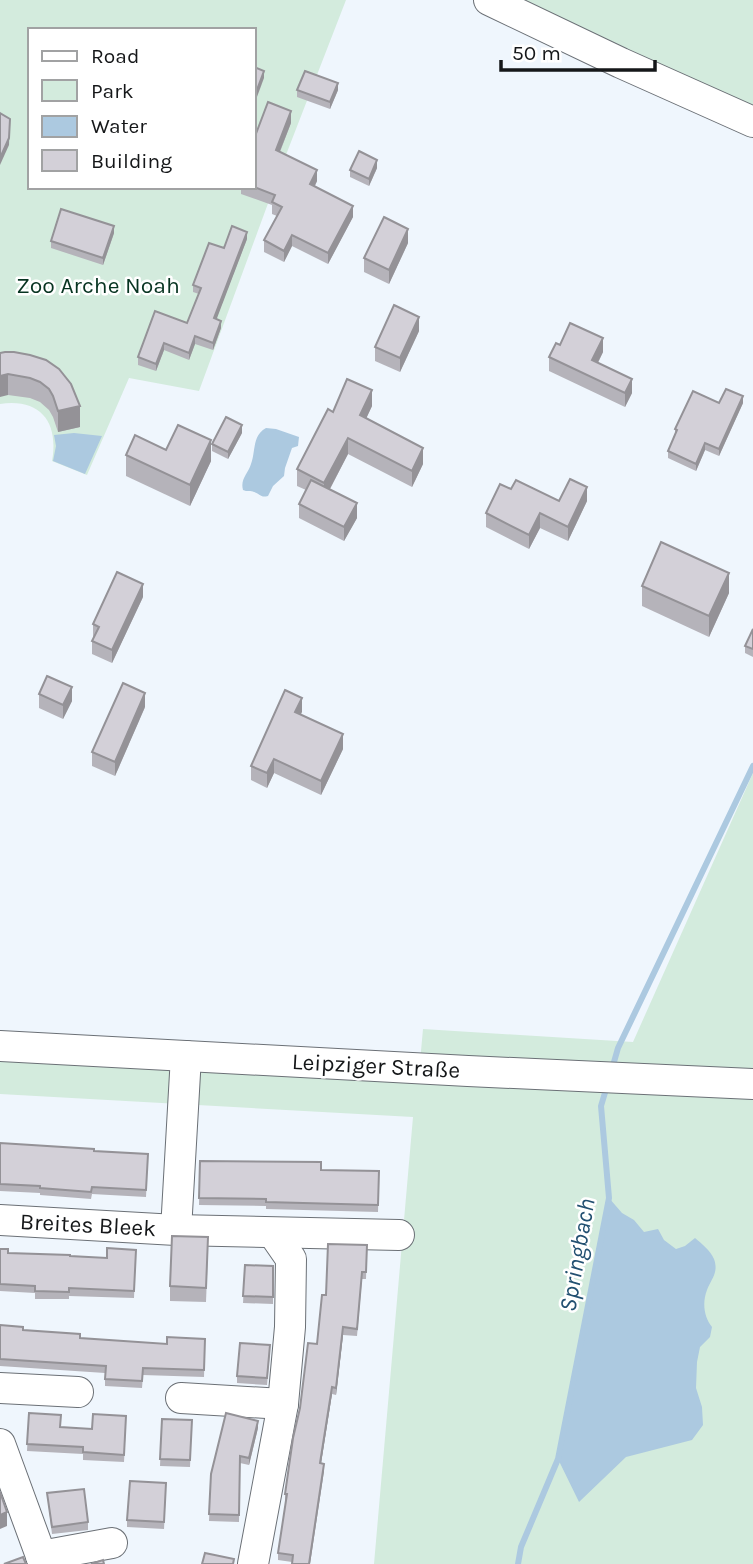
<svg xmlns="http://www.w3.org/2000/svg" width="753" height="1564" font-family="Karla,sans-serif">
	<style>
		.green { fill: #d3ebdd; fill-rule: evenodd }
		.water { fill: #acc9e0 }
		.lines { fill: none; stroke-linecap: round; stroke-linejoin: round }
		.stream { stroke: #acc9e0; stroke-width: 6 }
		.minor-casing { stroke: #6b7076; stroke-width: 32 }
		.minor { stroke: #fff; stroke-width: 30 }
		.wall { fill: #b5b3ba }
		.shaded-wall { fill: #949297 }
		.building { fill: #d3d0d8; stroke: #949297; stroke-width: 2 }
		.labels { text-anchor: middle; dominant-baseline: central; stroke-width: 5; stroke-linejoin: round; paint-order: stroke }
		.park-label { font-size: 23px; fill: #073421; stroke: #fff }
		.street-label { font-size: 23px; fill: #151719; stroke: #fff }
		.water-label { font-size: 24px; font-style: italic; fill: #225071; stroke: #fff }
	</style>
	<rect width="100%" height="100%" fill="#eff6fd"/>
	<g class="green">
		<path d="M 0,0 L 346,0 L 284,160 L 199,391 L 129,378 L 87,475 L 52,461 C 59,423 41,398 0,404 ZM 30,30 L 254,30 L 254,187 L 30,187 Z"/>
		<path d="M 507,0 L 753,0 L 753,115 Z"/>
		<path d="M 753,773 L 753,1564 L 374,1564 L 413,1117 L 0,1094 L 0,1050 L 419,1073 L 423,1029 L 633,1042 Z"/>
	</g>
	<g class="water">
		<path d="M 266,428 L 276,429 L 299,437 L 298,446 L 292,448 L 285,468 L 284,476 L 273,486 L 268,496 C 260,498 261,494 254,492 C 251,490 247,492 243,490 C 240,479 248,474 251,464 C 256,450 252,436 266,428 Z"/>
		<path d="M 74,433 L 102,436 L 85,474 L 53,461 L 56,446 L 54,435 Z"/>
		<path d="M 609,1198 L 622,1213 L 634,1220 L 644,1232 L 658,1229 L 664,1240 L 676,1249 L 685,1246 L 695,1238 C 702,1244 710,1250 714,1259 C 719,1273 711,1279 707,1290 C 702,1303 704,1317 712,1327 L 710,1337 L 700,1347 L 697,1362 L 696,1388 L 702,1407 L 703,1425 L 692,1440 L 626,1457 L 579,1502 L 558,1459 Z"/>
	</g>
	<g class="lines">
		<g class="stream">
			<path d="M 612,1069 L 618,1048 L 753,766"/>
			<path d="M 518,1564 L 521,1547 L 558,1459 L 609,1198 L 601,1106 L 607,1086"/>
		</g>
		<g class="minor-casing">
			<g id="minor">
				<path d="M 489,0 L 621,63 L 753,122"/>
				<path d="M 0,1046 L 468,1071 L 753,1084"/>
				<path d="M 0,1220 L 176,1230 L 399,1235"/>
				<path d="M 176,1230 L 186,1056"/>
				<path d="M 0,1388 L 78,1392"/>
				<path d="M 181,1398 L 283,1404"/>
				<path d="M 0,1444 L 44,1564"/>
				<path d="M 41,1556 L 112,1543"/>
				<path d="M 253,1564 L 283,1404 L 290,1327 L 291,1259 L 273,1233"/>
			</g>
		</g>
		<use href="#minor" class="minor"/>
	</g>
	<g class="wall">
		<path d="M 297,90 L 338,90 L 330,109 L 297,97 Z"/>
		<path d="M 291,123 L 280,152 L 317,181 L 315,186 L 353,217 L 328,264 L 292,246 L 284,262 L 264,252 L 264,240 L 277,216 L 272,214 L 272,205 L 241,194 L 241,187 L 254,187 L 254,139 Z"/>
		<path d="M 377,168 L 369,186 L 350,177 L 350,170 Z"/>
		<path d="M 114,233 L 103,265 L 51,248 L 51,241 Z"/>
		<path d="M 247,239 L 216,319 L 221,328 L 213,350 L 195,344 L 189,360 L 164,350 L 156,371 L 138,365 L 138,357 L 187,323 L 199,294 L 193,292 L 193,285 L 224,248 Z"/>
		<path d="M 408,243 L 389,284 L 364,272 L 364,258 Z"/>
		<path d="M 419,331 L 400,372 L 375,361 L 375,347 Z"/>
		<path d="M 560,345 L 603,352 L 598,363 L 632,393 L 625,407 L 549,371 L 549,357 Z"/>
		<path d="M 0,353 L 46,360 L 80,427 L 58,432 L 53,417 L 49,410 L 40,402 L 30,398 L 8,395 Z"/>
		<path d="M 719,403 L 743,403 L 719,456 L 705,450 L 696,471 L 668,458 L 668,451 L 675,434 L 675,429 Z"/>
		<path d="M 372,406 L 366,418 L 423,464 L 412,487 L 348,454 L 330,489 L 357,518 L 344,541 L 299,518 L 299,504 L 306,490 L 297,486 L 297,469 L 333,412 Z"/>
		<path d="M 242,433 L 228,459 L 212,451 L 212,444 Z"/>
		<path d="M 166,450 L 211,461 L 190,506 L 126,476 L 126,455 Z"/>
		<path d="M 511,489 L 559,501 L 587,501 L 568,541 L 540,528 L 529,549 L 486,527 L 486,513 Z"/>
		<path d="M 642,586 L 729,593 L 709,637 L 642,606 Z"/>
		<path d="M 143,597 L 112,663 L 92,654 L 92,641 L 94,638 L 93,637 L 93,624 Z"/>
		<path d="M 753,629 L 753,657 L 745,653 L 745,646 Z"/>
		<path d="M 39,694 L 72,701 L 63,719 L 39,708 Z"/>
		<path d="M 145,707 L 115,776 L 92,766 L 92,752 Z"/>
		<path d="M 302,712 L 300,715 L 343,749 L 321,795 L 274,773 L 267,788 L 251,780 L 251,766 Z"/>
		<path d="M 0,1143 L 94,1151 L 148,1154 L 146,1197 L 92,1194 L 91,1199 L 40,1195 L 40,1193 L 0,1191 Z"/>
		<path d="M 200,1161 L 321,1170 L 379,1171 L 378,1212 L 266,1209 L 266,1206 L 199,1205 Z"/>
		<path d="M 367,1245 L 366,1279 L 362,1279 L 357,1336 L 343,1335 L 336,1395 L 332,1394 L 321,1463 L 324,1471 L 292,1562 L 278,1560 L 278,1553 L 286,1501 L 285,1501 L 285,1494 L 317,1344 L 326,1295 Z"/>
		<path d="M 0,1249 L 8,1253 L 107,1258 L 136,1250 L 134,1298 L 69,1296 L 69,1299 L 35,1299 L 35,1293 L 0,1291 Z"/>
		<path d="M 208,1251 L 206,1302 L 170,1301 L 170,1286 Z"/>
		<path d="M 245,1265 L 273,1266 L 273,1304 L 243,1303 Z"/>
		<path d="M 0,1325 L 23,1330 L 80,1338 L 167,1344 L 205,1339 L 204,1377 L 143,1375 L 142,1388 L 105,1386 L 105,1373 L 0,1366 Z"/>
		<path d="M 270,1352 L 267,1385 L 237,1383 L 237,1376 Z"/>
		<path d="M 29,1413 L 60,1427 L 92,1429 L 126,1423 L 124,1462 L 83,1460 L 83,1454 L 27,1451 Z"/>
		<path d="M 162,1419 L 192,1420 L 190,1467 L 160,1466 Z"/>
		<path d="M 258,1428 L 249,1465 L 240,1463 L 239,1522 L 209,1521 L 211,1474 Z"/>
		<path d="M 166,1490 L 164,1529 L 127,1527 L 127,1520 Z"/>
		<path d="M 47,1493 L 88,1522 L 88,1530 L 52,1534 Z"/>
	</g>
	<g class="shaded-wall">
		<path d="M 264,71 L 264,78 L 254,105 L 254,98 Z"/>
		<path d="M 338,83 L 338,90 L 330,109 L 330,102 Z"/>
		<path d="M 291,111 L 291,123 L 276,161 L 276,150 Z"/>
		<path d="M 10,119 L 9,145 L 0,165 L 0,158 Z"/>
		<path d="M 377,160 L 377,168 L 369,186 L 369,179 Z"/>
		<path d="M 317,170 L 317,181 L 310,195 L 310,184 Z"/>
		<path d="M 353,206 L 353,217 L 328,264 L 328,253 Z"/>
		<path d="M 114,226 L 114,233 L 103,265 L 103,258 Z"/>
		<path d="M 408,229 L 408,243 L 389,284 L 389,270 Z"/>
		<path d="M 247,232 L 247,239 L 214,326 L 214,318 Z"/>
		<path d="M 292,235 L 292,246 L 284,262 L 284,251 Z"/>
		<path d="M 419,317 L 419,331 L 400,372 L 400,358 Z"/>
		<path d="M 221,321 L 221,328 L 213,350 L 213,343 Z"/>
		<path d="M 195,336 L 195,344 L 189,360 L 189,353 Z"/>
		<path d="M 603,338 L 603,352 L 592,374 L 592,360 Z"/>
		<path d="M 164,343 L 164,350 L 156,371 L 156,364 Z"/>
		<path d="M 8,374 L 8,395 L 0,397 L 0,376 Z"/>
		<path d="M 632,379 L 632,393 L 625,407 L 625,393 Z"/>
		<path d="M 372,390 L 372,406 L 360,432 L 360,415 Z"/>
		<path d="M 743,396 L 743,403 L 719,456 L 719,449 Z"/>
		<path d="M 80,406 L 80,427 L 58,432 L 58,411 Z"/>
		<path d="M 242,425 L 242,433 L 228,459 L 228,452 Z"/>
		<path d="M 348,438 L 348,454 L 324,500 L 324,483 Z"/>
		<path d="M 211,440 L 211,461 L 190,506 L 190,485 Z"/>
		<path d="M 705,443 L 705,450 L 696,471 L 696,464 Z"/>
		<path d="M 423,448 L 423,464 L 412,487 L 412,471 Z"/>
		<path d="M 587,487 L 587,501 L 568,541 L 568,527 Z"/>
		<path d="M 357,503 L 357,518 L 344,541 L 344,527 Z"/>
		<path d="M 540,513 L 540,528 L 529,549 L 529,535 Z"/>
		<path d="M 729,573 L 729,593 L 709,637 L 709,616 Z"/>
		<path d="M 143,584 L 143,597 L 112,663 L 112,650 Z"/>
		<path d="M 72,687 L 72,701 L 63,719 L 63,705 Z"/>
		<path d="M 145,693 L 145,707 L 115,776 L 115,762 Z"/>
		<path d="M 302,698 L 302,712 L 295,726 L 295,712 Z"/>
		<path d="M 343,734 L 343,749 L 321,795 L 321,781 Z"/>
		<path d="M 274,759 L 274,773 L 267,788 L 267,773 Z"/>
		<path d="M 343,1327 L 343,1335 L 336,1395 L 336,1388 Z"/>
		<path d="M 332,1387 L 332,1394 L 320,1470 L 320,1463 Z"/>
		<path d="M 258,1421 L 258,1428 L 249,1465 L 249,1458 Z"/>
		<path d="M 324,1464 L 324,1471 L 310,1564 L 309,1564 Z"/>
		<path d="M 7,1512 L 7,1526 L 0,1529 L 0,1515 Z"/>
	</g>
	<g class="building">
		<path d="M 254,67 L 264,71 L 254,98 Z"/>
		<path d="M 305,71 L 338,83 L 330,102 L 297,90 Z"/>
		<path d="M 268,102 L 291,111 L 276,150 L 317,170 L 310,184 L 353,206 L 328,253 L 292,235 L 284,251 L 264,240 L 282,207 L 272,202 L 275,195 L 254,187 L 254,139 Z"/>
		<path d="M 0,113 L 10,119 L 9,138 L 0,158 Z"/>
		<path d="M 359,151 L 377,160 L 369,179 L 350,170 Z"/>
		<path d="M 61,209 L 114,226 L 103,258 L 51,241 Z"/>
		<path d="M 384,217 L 408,229 L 389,270 L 364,258 Z"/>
		<path d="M 232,226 L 247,232 L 214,318 L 221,321 L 213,343 L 195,336 L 189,353 L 164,343 L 156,364 L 138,357 L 155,311 L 187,323 L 201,288 L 193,285 L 209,243 L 224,248 Z"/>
		<path d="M 394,305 L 419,317 L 400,358 L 375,347 Z"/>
		<path d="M 570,323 L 603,338 L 592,360 L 632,379 L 625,393 L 549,357 L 556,343 L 560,345 Z"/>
		<path d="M 5,352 L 14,352 L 30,355 L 46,360 L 59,369 L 71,384 L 80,406 L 58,411 L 53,396 L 49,389 L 40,382 L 30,378 L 8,374 L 0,376 L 0,353 Z"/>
		<path d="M 347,379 L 372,390 L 360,415 L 423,448 L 412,471 L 348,438 L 324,483 L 297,469 L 328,409 L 333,412 Z"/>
		<path d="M 726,389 L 743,396 L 719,449 L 705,443 L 696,464 L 668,451 L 677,430 L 675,429 L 693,391 L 719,403 Z"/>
		<path d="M 226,417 L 242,425 L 228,452 L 212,444 Z"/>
		<path d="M 178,425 L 211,440 L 190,485 L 126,455 L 135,435 L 166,450 Z"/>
		<path d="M 570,479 L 587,487 L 568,527 L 540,513 L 529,535 L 486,513 L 500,484 L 511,489 L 516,480 L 559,501 Z"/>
		<path d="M 311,480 L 357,503 L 344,527 L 299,504 Z"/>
		<path d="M 661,542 L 729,573 L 709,616 L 642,586 Z"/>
		<path d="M 117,572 L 143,584 L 112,650 L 92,641 L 99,627 L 93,624 Z"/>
		<path d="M 753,629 L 753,649 L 745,646 Z"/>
		<path d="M 47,676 L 72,687 L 63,705 L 39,694 Z"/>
		<path d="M 123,683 L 145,693 L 115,762 L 92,752 Z"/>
		<path d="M 285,690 L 302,698 L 295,712 L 343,734 L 321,781 L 274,759 L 267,773 L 251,766 Z"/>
		<path d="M 0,1143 L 94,1149 L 94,1151 L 148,1154 L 146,1190 L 92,1187 L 91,1192 L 40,1188 L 40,1186 L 0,1184 Z"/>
		<path d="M 200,1161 L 321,1162 L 321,1170 L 379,1171 L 378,1205 L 266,1202 L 266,1199 L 199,1198 Z"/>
		<path d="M 172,1236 L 208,1237 L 206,1288 L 170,1286 Z"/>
		<path d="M 328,1244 L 367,1245 L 366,1272 L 362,1272 L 357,1329 L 343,1327 L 336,1388 L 332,1387 L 320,1463 L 324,1464 L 309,1564 L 292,1564 L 293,1555 L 278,1553 L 287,1494 L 285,1494 L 293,1438 L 300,1408 L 308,1343 L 317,1344 L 322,1295 L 326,1295 Z"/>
		<path d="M 107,1248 L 136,1250 L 134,1291 L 69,1288 L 69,1292 L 35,1291 L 35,1286 L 0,1284 L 0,1249 L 8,1249 L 8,1253 L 70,1255 L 70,1256 L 107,1258 Z"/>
		<path d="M 245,1265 L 273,1266 L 273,1297 L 243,1296 Z"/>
		<path d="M 0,1325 L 23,1327 L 23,1330 L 80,1334 L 80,1338 L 167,1344 L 167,1337 L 205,1339 L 204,1370 L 143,1368 L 142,1381 L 105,1379 L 106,1366 L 0,1359 Z"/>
		<path d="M 240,1343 L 270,1345 L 267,1378 L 237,1376 Z"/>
		<path d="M 29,1413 L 61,1415 L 60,1427 L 92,1429 L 93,1414 L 126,1416 L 124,1455 L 83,1452 L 83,1447 L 27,1444 Z"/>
		<path d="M 226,1413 L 258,1421 L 249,1458 L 240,1456 L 239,1515 L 209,1514 L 211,1474 Z"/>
		<path d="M 162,1419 L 192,1420 L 190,1460 L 160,1459 Z"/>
		<path d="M 130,1481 L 166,1483 L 164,1522 L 127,1520 Z"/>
		<path d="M 84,1489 L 88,1522 L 52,1527 L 47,1493 Z"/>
		<path d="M 0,1492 L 7,1512 L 0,1515 Z"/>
		<path d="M 205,1553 L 234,1559 L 233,1564 L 202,1564 Z"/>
		<path d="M 23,1557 L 26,1564 L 4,1564 Z"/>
		<path d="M 103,1560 L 104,1564 L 91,1564 Z"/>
	</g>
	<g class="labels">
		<g class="park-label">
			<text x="98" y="285">Zoo Arche Noah</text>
		</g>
		<g class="street-label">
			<text transform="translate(376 1066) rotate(3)">Leipziger Straße</text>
			<text transform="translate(88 1225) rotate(3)">Breites Bleek</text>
		</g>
		<g class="water-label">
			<text transform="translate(577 1255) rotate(-80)">Springbach</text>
		</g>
	</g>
	<rect x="28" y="28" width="228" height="161" fill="#ffffff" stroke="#a1a2a3" stroke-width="2"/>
	<rect x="42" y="51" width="35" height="10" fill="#ffffff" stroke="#a1a2a3" stroke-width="2"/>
	<text x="91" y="63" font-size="21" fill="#151719">Road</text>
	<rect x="42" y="80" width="35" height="21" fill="#d3ebdd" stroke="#a1a2a3" stroke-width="2"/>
	<text x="91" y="98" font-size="21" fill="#151719">Park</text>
	<rect x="42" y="116" width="35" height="21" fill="#acc9e0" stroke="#a1a2a3" stroke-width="2"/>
	<text x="91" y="133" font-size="21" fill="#151719">Water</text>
	<rect x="42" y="150" width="35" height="21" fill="#d3d0d8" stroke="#a1a2a3" stroke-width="2"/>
	<text x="91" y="168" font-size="21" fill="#151719">Building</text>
	<path d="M501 60v10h154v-10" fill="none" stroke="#151719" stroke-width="3.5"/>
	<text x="512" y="60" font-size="21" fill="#151719" stroke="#ffffff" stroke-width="5" paint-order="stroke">50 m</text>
</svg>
